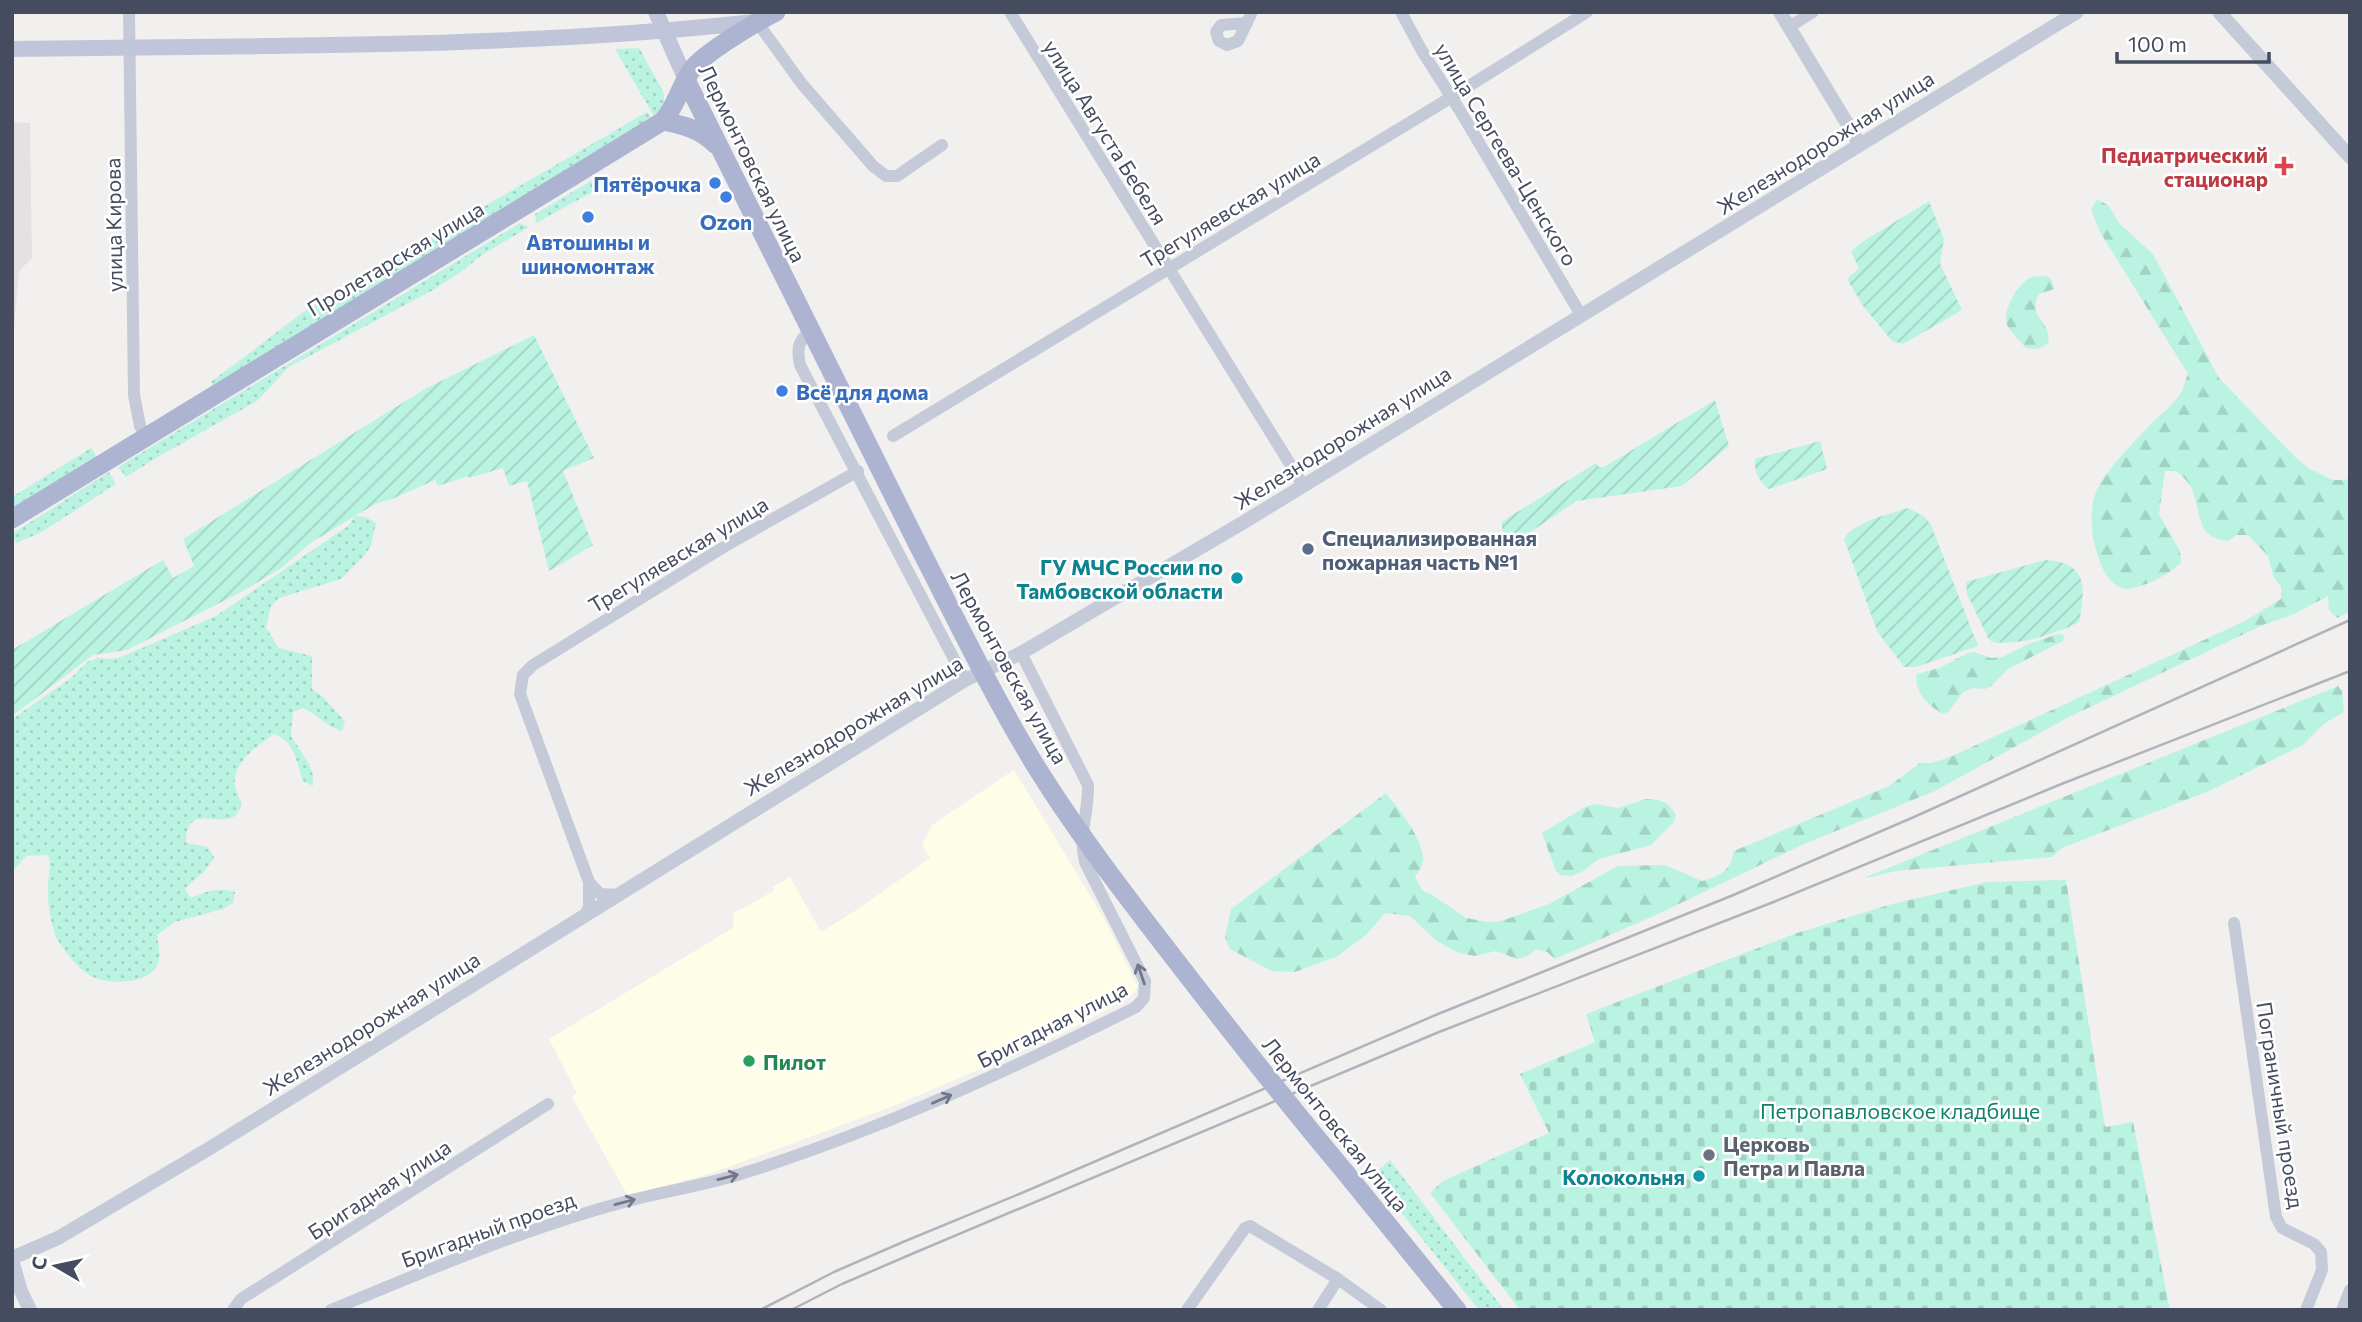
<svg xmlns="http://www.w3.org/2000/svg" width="2362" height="1322" font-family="Commissioner,sans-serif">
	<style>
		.commercial { fill: #fefee8 }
		.education { fill: #e3e1e1 }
		.grass { fill: url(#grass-dots) }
		.forest { fill: url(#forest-firs) }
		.cemetery { fill: url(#cemetery-stones) }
		.garden { fill: url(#garden-furrows) }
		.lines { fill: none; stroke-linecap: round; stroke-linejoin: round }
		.minor { stroke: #c5cad8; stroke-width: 12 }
		.tertiary { stroke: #c5cad8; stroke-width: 14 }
		.secondary { stroke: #c0c5da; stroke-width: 16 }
		.primary { stroke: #adb4d1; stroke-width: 19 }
		.rail { stroke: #b1b2bb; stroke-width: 2.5 }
		.primary-bridge { stroke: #adb4d1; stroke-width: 19 }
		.oneway { stroke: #727889 }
		.health-dot { fill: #e0444e; stroke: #fff; stroke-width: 2.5 }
		.shop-dot { fill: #3f7fe0; stroke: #fff; stroke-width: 2.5 }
		.service-dot { fill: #5c6f8a; stroke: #fff; stroke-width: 2.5 }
		.culture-dot { fill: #0f9aa8; stroke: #fff; stroke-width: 2.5 }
		.leisure-dot { fill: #2e9e5b; stroke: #fff; stroke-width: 2.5 }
		.worship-dot { fill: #6b7280; stroke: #fff; stroke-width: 2.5 }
		.labels { text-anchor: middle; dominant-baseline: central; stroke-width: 5; stroke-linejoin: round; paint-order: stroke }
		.street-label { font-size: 21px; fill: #464c5f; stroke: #fff }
		.health-label { font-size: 21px; font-weight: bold; fill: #be3a42; stroke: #fff; text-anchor: end }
		.shop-label { font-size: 21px; font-weight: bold; fill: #366cbe; stroke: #fff }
		.service-label { font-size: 21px; font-weight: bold; fill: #4e5e75; stroke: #fff; text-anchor: start }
		.culture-label { font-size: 21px; font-weight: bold; fill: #0d838f; stroke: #fff; text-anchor: end }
		.leisure-label { font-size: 21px; font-weight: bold; fill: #27864d; stroke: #fff; text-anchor: start }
		.park-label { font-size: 21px; fill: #0f8269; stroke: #fff }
		.worship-label { font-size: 21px; font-weight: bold; fill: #5b616d; stroke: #fff; text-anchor: start }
	</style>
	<defs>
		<pattern id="grass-dots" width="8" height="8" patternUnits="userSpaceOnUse" patternTransform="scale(1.75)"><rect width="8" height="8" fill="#baf3e1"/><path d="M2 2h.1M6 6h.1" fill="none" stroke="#a1d2c3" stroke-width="1.8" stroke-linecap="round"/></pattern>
		<pattern id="forest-firs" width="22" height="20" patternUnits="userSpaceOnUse" patternTransform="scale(1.75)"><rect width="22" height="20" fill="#baf3e1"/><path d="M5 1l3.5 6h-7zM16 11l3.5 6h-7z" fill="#a1d2c3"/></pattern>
		<pattern id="cemetery-stones" width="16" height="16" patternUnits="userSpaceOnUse" patternTransform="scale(1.75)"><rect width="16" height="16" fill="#baf3e1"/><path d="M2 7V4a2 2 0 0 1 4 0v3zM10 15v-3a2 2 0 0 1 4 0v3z" fill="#a1d2c3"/></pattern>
		<pattern id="garden-furrows" width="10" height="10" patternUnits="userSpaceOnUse" patternTransform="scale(1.75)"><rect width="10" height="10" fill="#baf3e1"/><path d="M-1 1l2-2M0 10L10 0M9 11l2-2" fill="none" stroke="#a1d2c3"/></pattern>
	</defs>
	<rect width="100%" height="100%" fill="#f2f0ef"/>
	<path class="commercial" d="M 1014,770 L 1103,917 L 1137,985 L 1136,990 L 1130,997 L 1063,1033 L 896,1105 L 712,1173 L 628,1196 L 572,1097 L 577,1093 L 549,1039 L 733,928 L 734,913 L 774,891 L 773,887 L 790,877 L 821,932 L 861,907 L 930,858 L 922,845 L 932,825 Z"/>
	<path class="education" d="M 12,122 L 30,123 L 32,258 L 19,271 L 12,352 Z"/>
	<g class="grass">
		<path d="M 639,48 L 664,93 L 664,106 L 655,118 L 615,49 Z"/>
		<path d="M 647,112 L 652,120 L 215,389 L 211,382 L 306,310 Z"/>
		<path d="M 598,177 L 604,182 L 598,189 L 536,223 L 535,214 Z"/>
		<path d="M 520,223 L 529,227 L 482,255 L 462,271 L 435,289 L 289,367 L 257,401 L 158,457 L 126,477 L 118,467 Z"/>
		<path d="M 91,448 L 98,459 L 12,511 L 12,497 Z"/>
		<path d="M 109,472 L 116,484 L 40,533 L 16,543 L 12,534 Z"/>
		<path d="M 355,516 L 366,517 L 376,523 L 371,546 L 365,555 L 341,579 L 279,598 L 271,606 L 266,628 L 279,648 L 312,656 L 312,689 L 322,696 L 345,721 L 342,731 C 327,727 318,715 303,708 L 293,712 L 291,736 L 309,764 L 313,775 L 313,786 L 303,781 C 296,762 295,741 274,734 C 259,745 232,762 235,785 C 236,791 240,799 242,806 C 241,807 236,815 235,816 C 218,828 186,802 186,843 L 208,847 L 214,857 C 206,874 197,876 185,889 L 191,898 C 208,891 217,887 235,892 L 233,903 L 223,909 L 175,922 L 157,935 C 158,945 162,956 157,966 C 148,984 110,985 93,977 C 78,970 66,953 57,939 C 51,927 48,906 48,892 C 47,878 52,868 48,855 L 26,856 L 12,872 L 12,719 L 71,678 L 87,662 L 98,658 L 110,659 L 121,657 L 216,616 L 348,526 Z"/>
		<path d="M 1390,1160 L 1504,1310 L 1479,1310 L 1372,1176 Z"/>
	</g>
	<g class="forest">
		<path d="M 2097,199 L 2109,206 L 2119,223 L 2153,254 L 2219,378 L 2295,457 L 2310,469 L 2333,480 L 2345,480 L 2350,477 L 2350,612 L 2337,618 L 2329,610 L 2328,596 L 2294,614 L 2263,625 L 2067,718 L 1935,791 L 1804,844 L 1658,914 L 1555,959 L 1547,952 L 1536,949 L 1528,956 L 1517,959 L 1496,951 L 1475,956 L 1459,953 L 1438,942 L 1410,916 L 1385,913 L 1367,934 L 1338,956 L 1295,972 L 1272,971 L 1230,949 L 1225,937 L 1231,909 L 1386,793 C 1400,811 1420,834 1423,857 C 1424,864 1419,871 1415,877 L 1423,891 L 1431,894 L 1466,918 L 1488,922 L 1501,921 L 1549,904 L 1618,866 L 1665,865 L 1702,881 C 1721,876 1730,871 1734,851 L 1889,786 L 1920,763 L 1931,763 L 1950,757 L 2245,621 L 2281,599 L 2281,587 L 2274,578 L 2268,556 L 2248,535 L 2237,535 L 2228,541 C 2194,538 2202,510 2191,487 C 2187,480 2182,476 2176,471 L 2165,471 L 2159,514 L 2180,551 L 2181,563 C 2168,574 2151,584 2133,588 C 2120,592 2110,582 2104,571 C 2093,549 2087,516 2096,492 C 2104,471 2138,438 2154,421 C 2162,413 2174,404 2180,394 C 2184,388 2185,380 2188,374 L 2100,232 L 2091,210 Z"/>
		<path d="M 2046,276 L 2051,279 L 2054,289 L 2039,294 C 2026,318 2053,321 2048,344 L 2037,349 L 2026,348 C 2020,341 2007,330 2006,321 C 2004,309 2018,283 2030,278 C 2034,276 2042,276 2046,276 Z"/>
		<path d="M 2058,634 L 2064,635 L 2063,641 L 2008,669 L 1990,687 L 1985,689 L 1973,688 L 1963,692 L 1948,712 L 1943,714 C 1929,706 1913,692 1917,674 L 1939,668 L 1968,653 L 1974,652 L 1991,658 L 2002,657 L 2028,644 Z"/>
		<path d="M 2338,686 L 2342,691 L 2344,712 L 2325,723 L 2303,745 L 2209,791 L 2062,848 L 2052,857 L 1896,871 L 1867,878 L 1866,877 Z"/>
		<path d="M 1646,799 C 1661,799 1669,802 1676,815 L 1673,823 L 1651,845 L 1599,859 L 1583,871 L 1572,876 L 1561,875 L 1556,871 L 1542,833 L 1585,807 L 1596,804 L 1618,808 Z"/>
	</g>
	<path class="cemetery" d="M 2066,880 L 2105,1127 L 2133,1122 L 2170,1310 L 1520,1310 L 1430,1193 L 1443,1181 L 1549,1133 L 1520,1074 L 1595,1042 L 1586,1014 L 1794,934 L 1892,904 L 1987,882 Z"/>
	<g class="garden">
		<path d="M 1929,201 L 1944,239 L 1940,264 L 1962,310 L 1903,344 L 1892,341 L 1863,306 L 1847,279 L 1859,268 L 1851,252 L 1859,244 Z"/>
		<path d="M 534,335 L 594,458 L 563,471 L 593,545 L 549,571 L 527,481 L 509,486 L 503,468 L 469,478 L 468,476 L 438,486 L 435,480 L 392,499 L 375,504 L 312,542 L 280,569 L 241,592 L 127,650 L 93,655 L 12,716 L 12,650 L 163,560 L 173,578 L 194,566 L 183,539 L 425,389 Z"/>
		<path d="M 1715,400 L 1729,446 L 1682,486 L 1577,501 L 1515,542 L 1509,541 L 1502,529 L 1502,522 L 1506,519 L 1596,463 L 1599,467 L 1604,467 Z"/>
		<path d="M 1820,441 L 1827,469 L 1769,489 C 1760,483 1753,470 1755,459 Z"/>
		<path d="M 1908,508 L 1925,517 L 1931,525 L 1978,646 L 1916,667 L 1904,667 L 1877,631 L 1844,539 C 1853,522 1890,514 1908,508 Z"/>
		<path d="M 2045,560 C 2089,562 2085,589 2079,622 C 2056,634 2018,646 1992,642 L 1988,638 L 1967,594 L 1966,582 Z"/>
	</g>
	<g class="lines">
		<g class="minor">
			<path d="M 129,12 L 134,395 L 140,426 L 146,436"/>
			<path d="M 1010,12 L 1303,485"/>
			<path d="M 1401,12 L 1422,51 L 1459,109 L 1581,315"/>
			<path d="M 757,22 L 802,84 L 873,166 L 886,176 L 897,176 L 942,145"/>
			<path d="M 1247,23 L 1221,25 L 1216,32 L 1219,41 L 1227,45 L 1238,41 L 1252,12"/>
			<path d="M 1789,27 L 1813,12"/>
			<path d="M 811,331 C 797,341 797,350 800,365 L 965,680"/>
			<path d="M 893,436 L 1437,106 L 1587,12"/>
			<path d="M 589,882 L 600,894 L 620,895"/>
			<path d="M 583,918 L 589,907 L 589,882 L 520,694 L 523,675 L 533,665 L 727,545 L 858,471"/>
			<path d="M 2234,923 L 2276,1217 L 2282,1228 L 2314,1244 L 2321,1252 L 2322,1270 L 2306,1310"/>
			<path d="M 233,1310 L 241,1299 L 548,1104"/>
			<path d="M 331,1310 C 428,1270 523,1229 624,1202 C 665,1191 707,1185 747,1172 C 882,1129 1010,1070 1136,1007 L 1144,998 L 1145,981 L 1085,862 C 1078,835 1089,811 1088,785 L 1021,653"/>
			<path d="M 1187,1310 L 1245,1228 L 1250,1226 L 1338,1279 L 1381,1310"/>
			<path d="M 1318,1310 L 1338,1279"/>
			<path d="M 2342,1310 L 2350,1290"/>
		</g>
		<g class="tertiary">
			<path d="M 1780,12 L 1860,145"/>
			<path d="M 2219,12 L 2350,157"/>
			<path d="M 12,1258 L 58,1238 L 210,1148 L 965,680 L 1021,653 L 1244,522 L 2077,12"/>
			<path d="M 12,1260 L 21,1291 L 30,1310"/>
		</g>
		<g class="secondary">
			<path d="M 656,12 L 686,80"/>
			<path d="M 12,49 C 259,45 508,49 754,22"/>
		</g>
		<g class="primary">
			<path d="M 686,80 L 918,545"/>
			<path d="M 663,121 C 683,125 700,129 715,144"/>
			<path d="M 12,519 L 663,121 C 677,105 680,85 693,68 C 706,52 756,22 776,12"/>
			<path d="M 1345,1172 L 1457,1310"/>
		</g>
		<g class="rail">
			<path d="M 760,1310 L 834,1272 L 903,1242 L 1024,1192 L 1438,1014 L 1731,896 L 1914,817 L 2350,620"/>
			<path d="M 791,1310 L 842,1284 L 914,1253 L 1439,1032 L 1771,903 L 2064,783 L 2350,671"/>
		</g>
		<path class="primary-bridge" d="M 918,545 C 955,617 990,690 1032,760 C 1075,830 1126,896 1177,962 C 1232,1033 1287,1103 1345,1172"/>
	</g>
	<defs><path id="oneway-shaft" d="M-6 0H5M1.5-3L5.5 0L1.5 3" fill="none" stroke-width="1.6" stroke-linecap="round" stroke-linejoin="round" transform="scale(1.75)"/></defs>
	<g class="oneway">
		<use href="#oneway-shaft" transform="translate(1141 974) rotate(-109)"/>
		<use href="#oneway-shaft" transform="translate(942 1099) rotate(-24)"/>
		<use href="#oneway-shaft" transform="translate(728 1177) rotate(-14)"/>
		<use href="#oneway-shaft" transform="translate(625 1202) rotate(-15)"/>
	</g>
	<path class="health-dot" d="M2280.5 155.5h7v7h7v7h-7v7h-7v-7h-7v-7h7z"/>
	<g class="shop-dot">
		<circle cx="715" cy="183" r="7"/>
		<circle cx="726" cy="197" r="7"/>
		<circle cx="588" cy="217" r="7"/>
		<circle cx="782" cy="391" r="7"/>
	</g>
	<circle class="service-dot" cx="1308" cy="549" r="7"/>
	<g class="culture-dot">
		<circle cx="1237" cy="578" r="7"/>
		<circle cx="1699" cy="1176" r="7"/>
	</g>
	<circle class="leisure-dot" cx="749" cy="1061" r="7"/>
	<circle class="worship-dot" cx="1709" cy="1155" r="7"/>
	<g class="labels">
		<g class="street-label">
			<text transform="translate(1106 132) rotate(58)">улица Августа Бебеля</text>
			<text transform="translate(1825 142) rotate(-32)">Железнодорожная улица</text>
			<text transform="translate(1507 154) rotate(59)">улица Сергеева-Ценского</text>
			<text transform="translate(753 163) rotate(64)">Лермонтовская улица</text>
			<text transform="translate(1230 209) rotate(-31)">Трегуляевская улица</text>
			<text transform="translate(113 225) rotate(-91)">улица Кирова</text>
			<text transform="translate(395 258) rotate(-31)">Пролетарская улица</text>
			<text transform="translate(1342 437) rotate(-32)">Железнодорожная улица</text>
			<text transform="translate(678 554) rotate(-31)">Трегуляевская улица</text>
			<text transform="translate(1010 667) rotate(61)">Лермонтовская улица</text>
			<text transform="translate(853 725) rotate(-31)">Железнодорожная улица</text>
			<text transform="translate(371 1023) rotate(-32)">Железнодорожная улица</text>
			<text transform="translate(1052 1024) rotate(-27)">Бригадная улица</text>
			<text transform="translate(2281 1105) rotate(81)">Пограничный проезд</text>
			<text transform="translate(1336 1124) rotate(51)">Лермонтовская улица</text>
			<text transform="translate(379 1189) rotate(-33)">Бригадная улица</text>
			<text transform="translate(488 1229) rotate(-20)">Бригадный проезд</text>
		</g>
		<g class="health-label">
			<text x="2268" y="154">Педиатрический<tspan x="2268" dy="24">стационар</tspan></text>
		</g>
		<g class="shop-label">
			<text x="701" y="183" text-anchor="end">Пятёрочка</text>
			<text x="726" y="221">Ozon</text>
			<text x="588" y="241">Автошины и<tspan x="588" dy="24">шиномонтаж</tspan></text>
			<text x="796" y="391" text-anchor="start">Всё для дома</text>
		</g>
		<g class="service-label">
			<text x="1322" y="537">Специализированная<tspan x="1322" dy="24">пожарная часть №1</tspan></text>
		</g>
		<g class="culture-label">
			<text x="1223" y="566">ГУ МЧС России по<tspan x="1223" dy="24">Тамбовской области</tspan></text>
			<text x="1685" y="1176">Колокольня</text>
		</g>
		<g class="leisure-label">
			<text x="763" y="1061">Пилот</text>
		</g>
		<g class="park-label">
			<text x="1900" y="1110">Петропавловское кладбище</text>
		</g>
		<g class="worship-label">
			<text x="1723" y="1143">Церковь<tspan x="1723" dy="24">Петра и Павла</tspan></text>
		</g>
	</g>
	<rect width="2362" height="1322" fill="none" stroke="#464c5f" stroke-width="28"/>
	<g transform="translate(56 1266) rotate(279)" stroke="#ffffff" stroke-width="5" paint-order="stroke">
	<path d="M0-5L12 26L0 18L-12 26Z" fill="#464c5f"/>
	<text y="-10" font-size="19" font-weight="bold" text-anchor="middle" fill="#464c5f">С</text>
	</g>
	<path d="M2117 52v10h152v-10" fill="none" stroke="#464c5f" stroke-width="3.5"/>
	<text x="2128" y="52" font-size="21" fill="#464c5f" stroke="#ffffff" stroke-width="5" paint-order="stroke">100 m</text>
</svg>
